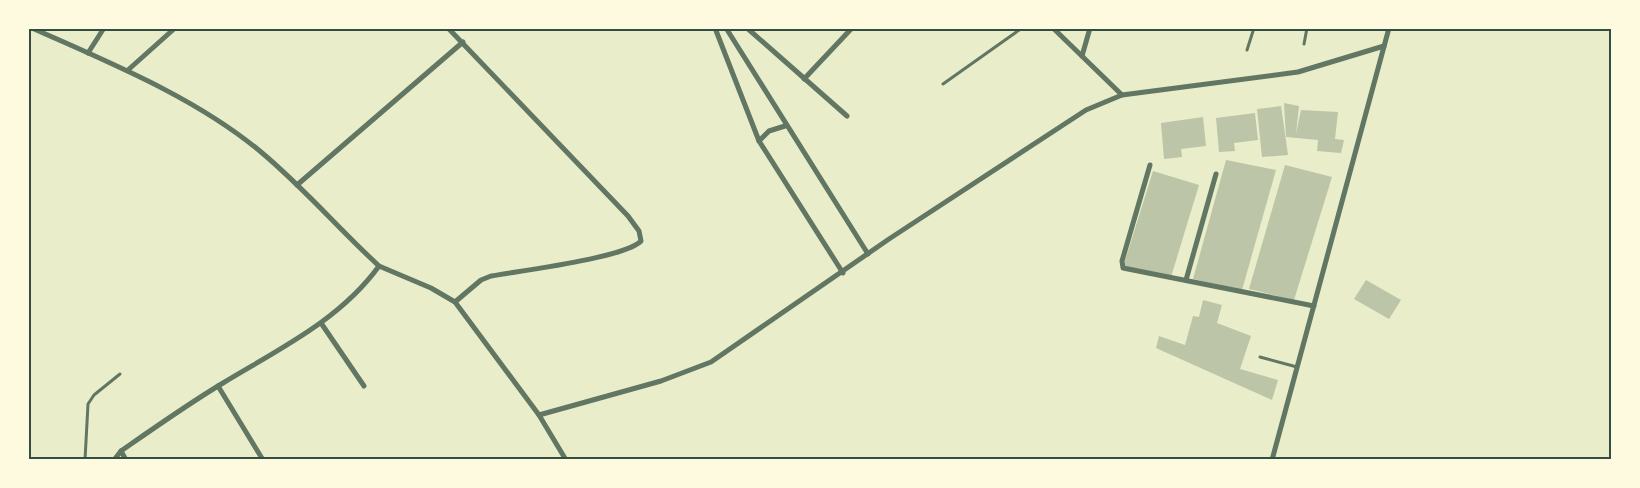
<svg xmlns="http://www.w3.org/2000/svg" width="1640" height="488" font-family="Georgia,serif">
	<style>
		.building { fill: #bcc5a7 }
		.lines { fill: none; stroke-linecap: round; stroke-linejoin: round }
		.service { stroke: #617663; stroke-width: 3 }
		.minor { stroke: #617663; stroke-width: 5 }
		.neatline { fill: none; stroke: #344e41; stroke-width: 2 }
	</style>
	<rect width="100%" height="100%" fill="#e9edc9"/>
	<g class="building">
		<path d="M 1284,103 L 1299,106 L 1296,134 L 1301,110 L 1338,112 L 1335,139 L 1344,140 L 1341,153 L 1317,151 L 1318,140 L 1286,137 Z"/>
		<path d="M 1281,106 L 1288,155 L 1262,157 L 1257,109 Z"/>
		<path d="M 1255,113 L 1258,140 L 1234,143 L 1235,151 L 1219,152 L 1216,118 Z"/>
		<path d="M 1203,117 L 1206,146 L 1181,149 L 1182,157 L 1164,159 L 1161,123 Z"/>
		<path d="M 1226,160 L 1276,170 L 1242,290 L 1193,279 Z"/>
		<path d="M 1285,165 L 1332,177 L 1294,300 L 1249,289 Z"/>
		<path d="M 1153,171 L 1199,185 L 1171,277 L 1123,267 Z"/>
		<path d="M 1366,280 L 1401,300 L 1389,319 L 1354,299 Z"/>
		<path d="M 1203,300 L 1222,305 L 1217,323 L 1251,336 L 1240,369 L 1278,380 L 1272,400 L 1156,348 L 1159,336 L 1185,345 L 1193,316 L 1199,317 Z"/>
	</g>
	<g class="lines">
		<g class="service">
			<path d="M 1304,44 L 1307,28"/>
			<path d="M 1247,50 L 1254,28"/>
			<path d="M 943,84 L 1022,28"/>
			<path d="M 1260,357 L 1297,367"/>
			<path d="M 85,460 L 88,404 L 94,395 L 120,374"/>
		</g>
		<g class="minor">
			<path d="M 32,28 C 110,63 195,97 261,152 C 303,187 339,229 379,266"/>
			<path d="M 448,28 L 628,216 L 639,231 L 641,241 C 625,258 518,271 491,276 L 481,280 L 455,302"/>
			<path d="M 715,28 L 759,141 L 843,273"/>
			<path d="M 726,28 L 868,254"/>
			<path d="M 747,28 L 847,116"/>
			<path d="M 88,53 L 104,28"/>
			<path d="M 1082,56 L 1090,28"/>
			<path d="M 128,70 L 175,28"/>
			<path d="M 804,79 L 852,28"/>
			<path d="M 1122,95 L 1298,72 L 1384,46"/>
			<path d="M 759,141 L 769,131 L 785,126"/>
			<path d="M 1150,165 L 1122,261 L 1123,268 L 1314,306"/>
			<path d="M 297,185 L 463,42"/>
			<path d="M 1186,280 L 1216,174"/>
			<path d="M 321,323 L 364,386"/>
			<path d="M 218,386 L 263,460"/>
			<path d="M 539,415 L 566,460"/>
			<path d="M 121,451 C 154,428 188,404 223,383 C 279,349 340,320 379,266 L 431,288 L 455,302 L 539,415 L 661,381 L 711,362 L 889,239 L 1086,110 L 1122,95 L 1053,28"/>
			<path d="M 114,460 L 121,451 L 126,460"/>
			<path d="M 1272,460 L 1389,28"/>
		</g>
	</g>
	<rect width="1640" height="488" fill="none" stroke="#fefae0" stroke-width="60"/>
	<rect x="30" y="30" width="1580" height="428" class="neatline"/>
</svg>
